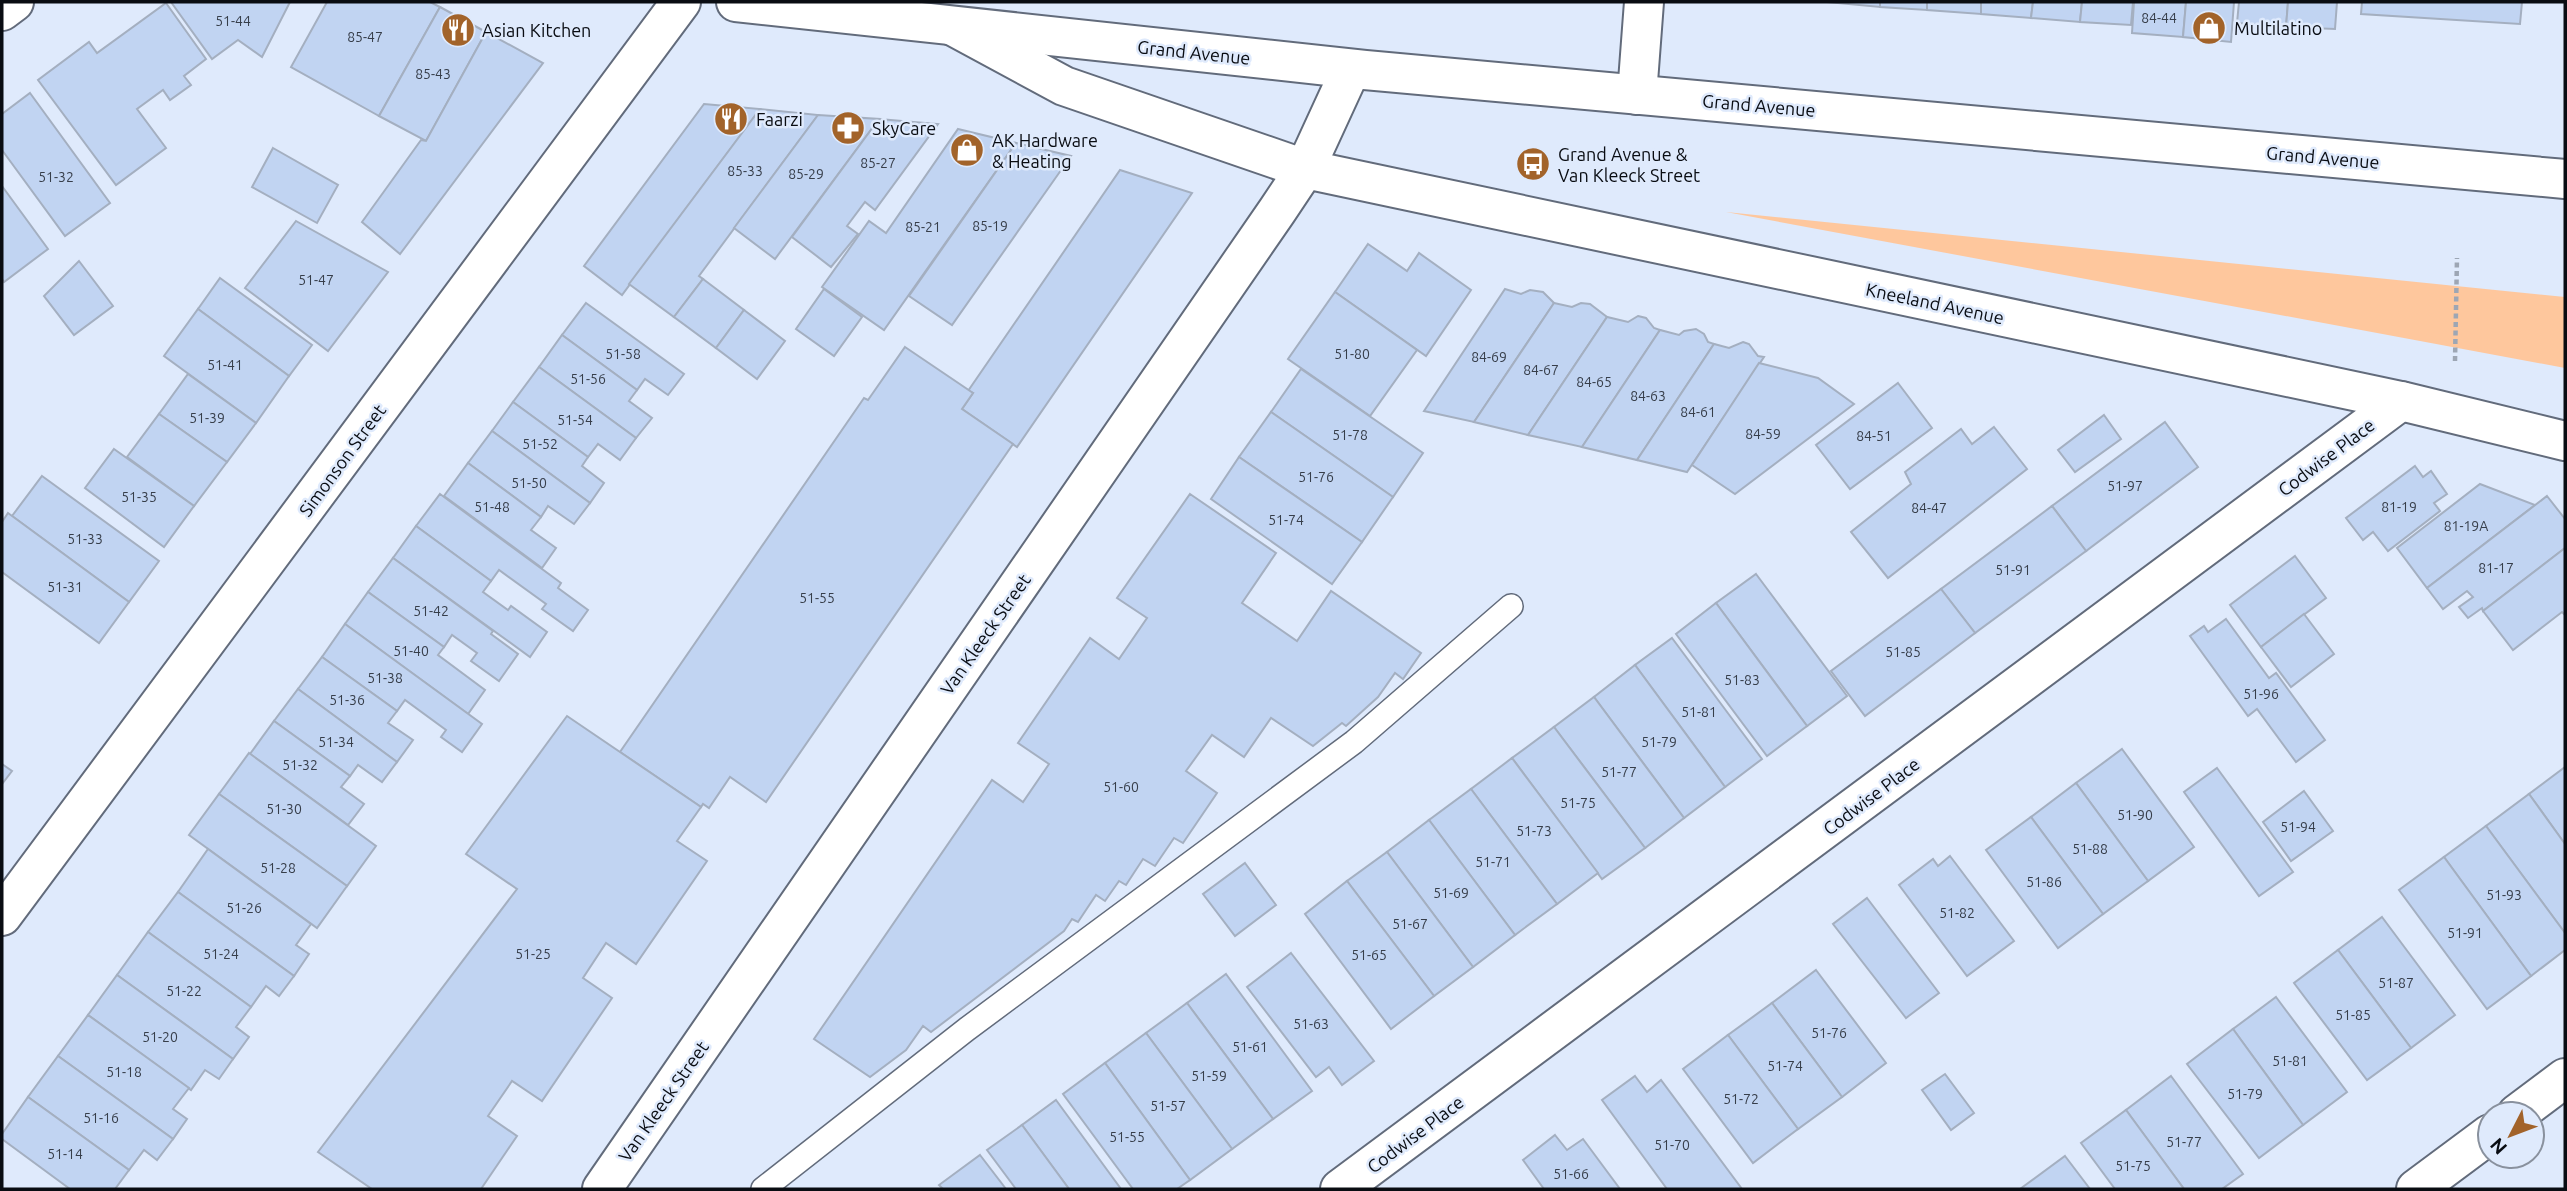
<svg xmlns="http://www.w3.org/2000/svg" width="2567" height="1191" font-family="Ubuntu,sans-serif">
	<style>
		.green { fill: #fec79d }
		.building { fill: #c1d4f2; stroke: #a4afc0; stroke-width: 2 }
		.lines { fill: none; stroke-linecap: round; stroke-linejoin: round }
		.service-casing { stroke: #626b7b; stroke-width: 26 }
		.minor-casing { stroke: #626b7b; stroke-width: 42 }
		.secondary-casing { stroke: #626b7b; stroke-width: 42 }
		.path { stroke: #9da6b4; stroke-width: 4.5; stroke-dasharray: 5 3.5; stroke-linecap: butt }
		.service { stroke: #fff; stroke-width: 23 }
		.minor { stroke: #fff; stroke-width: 38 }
		.secondary { stroke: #fff; stroke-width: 38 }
		.labels { text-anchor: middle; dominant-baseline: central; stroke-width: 5; stroke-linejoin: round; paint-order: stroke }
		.number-label { font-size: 14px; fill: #373e4a }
		.poi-label { font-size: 18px; fill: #090c12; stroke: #dfeafc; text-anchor: start }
		.street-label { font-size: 18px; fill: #090c12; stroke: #dfeafc }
	</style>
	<rect width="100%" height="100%" fill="#dfeafc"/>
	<path class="green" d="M 1726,212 L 2565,297 L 2565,368 Z"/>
	<g class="building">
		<path d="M 171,2 L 290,2 L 262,57 L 238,40 L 212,59 Z"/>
		<path d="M 327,2 L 430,2 L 440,7 L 379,116 L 291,67 Z"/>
		<path d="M 1827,2 L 1880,2 L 1880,7 Z"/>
		<path d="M 1880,2 L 1927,2 L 1927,10 L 1880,7 Z"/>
		<path d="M 1927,2 L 1981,2 L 1981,14 L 1927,10 Z"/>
		<path d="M 1981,2 L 2033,2 L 2031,18 L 1981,14 Z"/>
		<path d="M 2033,2 L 2082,2 L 2080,22 L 2031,18 Z"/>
		<path d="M 2082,2 L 2133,2 L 2131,25 L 2080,22 Z"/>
		<path d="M 2134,2 L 2186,2 L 2183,37 L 2132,33 Z"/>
		<path d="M 2186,2 L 2234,2 L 2231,42 L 2183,37 Z"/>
		<path d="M 2239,2 L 2288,2 L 2286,27 L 2237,23 Z"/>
		<path d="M 2288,2 L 2337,2 L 2335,29 L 2286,27 Z"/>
		<path d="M 2362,2 L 2522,2 L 2520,24 L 2361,14 Z"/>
		<path d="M 166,3 L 206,59 L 184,76 L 191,85 L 170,100 L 163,90 L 137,109 L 166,148 L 116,185 L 38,80 L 89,42 L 97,53 Z"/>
		<path d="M 440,7 L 486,32 L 426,141 L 379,116 Z"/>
		<path d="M 486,32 L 543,63 L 400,254 L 362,222 L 421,140 L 426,141 Z"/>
		<path d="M 30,93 L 110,203 L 65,236 L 2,150 L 2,114 Z"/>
		<path d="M 704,104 L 760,109 L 622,295 L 584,266 Z"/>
		<path d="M 760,109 L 818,115 L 699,276 L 703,279 L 674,317 L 629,284 Z"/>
		<path d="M 818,115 L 879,119 L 775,259 L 734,228 Z"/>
		<path d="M 879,119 L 938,124 L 875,210 L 865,202 L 847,226 L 858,234 L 831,267 L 792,237 Z"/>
		<path d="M 958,129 L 1016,143 L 884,330 L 822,287 L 869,221 L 886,233 Z"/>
		<path d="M 1016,143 L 1071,156 L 952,325 L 909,296 Z"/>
		<path d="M 273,148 L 338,185 L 317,223 L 252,187 Z"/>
		<path d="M 1120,170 L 1192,193 L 1017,447 L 962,409 L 973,393 L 968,391 Z"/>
		<path d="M 2,186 L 48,249 L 4,282 L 2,279 Z"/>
		<path d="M 296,221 L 388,272 L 328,351 L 245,288 Z"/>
		<path d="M 1368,244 L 1407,271 L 1419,253 L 1471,290 L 1426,356 L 1335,292 Z"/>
		<path d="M 79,261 L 113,306 L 74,335 L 44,296 Z"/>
		<path d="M 220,278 L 312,345 L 289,376 L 198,309 Z"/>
		<path d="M 703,279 L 744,310 L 716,348 L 674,317 Z"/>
		<path d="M 824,289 L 862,317 L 834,356 L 796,329 Z"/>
		<path d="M 1505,289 L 1521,294 L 1530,290 L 1543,292 L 1554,303 L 1474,422 L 1424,411 Z"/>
		<path d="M 1335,292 L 1417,350 L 1370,416 L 1288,359 Z"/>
		<path d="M 586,303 L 684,374 L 668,395 L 645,379 L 637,390 L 562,335 Z"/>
		<path d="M 1554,303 L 1572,307 L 1581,303 L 1590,304 L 1607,317 L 1528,435 L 1474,422 Z"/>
		<path d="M 198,309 L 289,376 L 256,423 L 164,356 Z"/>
		<path d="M 744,310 L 785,341 L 757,379 L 716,348 Z"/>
		<path d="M 1638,316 L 1646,318 L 1654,328 L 1660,330 L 1582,447 L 1528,435 L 1607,317 L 1628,322 Z"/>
		<path d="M 1696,329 L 1704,334 L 1708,342 L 1714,344 L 1637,460 L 1582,447 L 1660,330 L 1679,335 L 1684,331 Z"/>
		<path d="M 562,335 L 637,390 L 629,401 L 652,418 L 636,438 L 539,367 Z"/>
		<path d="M 1743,342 L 1749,344 L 1758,356 L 1764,357 L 1687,472 L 1637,460 L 1714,344 L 1729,348 Z"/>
		<path d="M 905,347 L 973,393 L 962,409 L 1013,444 L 766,802 L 730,777 L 709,808 L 703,804 L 701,807 L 620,752 L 864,398 L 868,400 Z"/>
		<path d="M 1759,363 L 1818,378 L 1854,404 L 1735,494 L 1692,465 Z"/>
		<path d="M 539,367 L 636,438 L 620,460 L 598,444 L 588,457 L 513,402 Z"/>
		<path d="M 1301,369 L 1423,453 L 1393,497 L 1271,412 Z"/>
		<path d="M 188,374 L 256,423 L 227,462 L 159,414 Z"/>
		<path d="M 1898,383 L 1932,428 L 1850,489 L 1816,445 Z"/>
		<path d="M 513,402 L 588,457 L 582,466 L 604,483 L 590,503 L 492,431 Z"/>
		<path d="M 1271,412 L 1393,497 L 1362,542 L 1239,457 Z"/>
		<path d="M 159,414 L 227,462 L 194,506 L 127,457 Z"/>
		<path d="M 2104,415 L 2121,439 L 2075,472 L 2058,450 Z"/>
		<path d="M 2165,422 L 2198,467 L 2086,551 L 2052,506 Z"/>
		<path d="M 1994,427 L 2027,469 L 1888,578 L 1851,532 L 1911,484 L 1905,472 L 1961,429 L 1972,444 Z"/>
		<path d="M 492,431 L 590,503 L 574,524 L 548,506 L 541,517 L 468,463 Z"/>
		<path d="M 114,449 L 194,506 L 164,547 L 85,488 Z"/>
		<path d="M 1239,457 L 1362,542 L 1332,584 L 1211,499 Z"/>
		<path d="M 468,463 L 541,517 L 531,530 L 556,548 L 542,568 L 444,496 Z"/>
		<path d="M 2415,466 L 2423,477 L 2431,471 L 2447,494 L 2434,503 L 2440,511 L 2388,551 L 2373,532 L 2363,540 L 2346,518 Z"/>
		<path d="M 42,476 L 159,561 L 129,602 L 12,516 Z"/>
		<path d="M 2480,484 L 2535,505 L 2427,588 L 2397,548 Z"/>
		<path d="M 440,494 L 561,583 L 558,588 L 588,610 L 573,631 L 542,609 L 546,604 L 499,570 L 491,581 L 416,526 Z"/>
		<path d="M 1190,494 L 1276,553 L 1242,603 L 1297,641 L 1331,591 L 1421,653 L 1403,679 L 1395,673 L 1378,697 L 1346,726 L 1342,723 L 1313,746 L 1271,718 L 1244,757 L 1212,735 L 1186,771 L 1217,793 L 1183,843 L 1174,838 L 1155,866 L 1143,859 L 1126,885 L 1119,881 L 1105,901 L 1096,895 L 1078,922 L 1072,919 L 1064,931 L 931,1032 L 923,1026 L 906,1050 L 870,1077 L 814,1039 L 992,780 L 1023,802 L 1049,764 L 1018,743 L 1090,638 L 1119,659 L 1147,618 L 1117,598 Z"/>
		<path d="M 2547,496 L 2565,519 L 2565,548 L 2483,611 L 2482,608 L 2468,618 L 2459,607 L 2473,597 L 2467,591 L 2443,609 L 2427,588 Z"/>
		<path d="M 2052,506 L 2086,551 L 1975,633 L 1941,589 Z"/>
		<path d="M 8,513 L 129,602 L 99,643 L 2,572 L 2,522 Z"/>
		<path d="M 416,526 L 491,581 L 483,592 L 508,610 L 511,606 L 547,632 L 530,657 L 393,558 Z"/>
		<path d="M 2565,548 L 2565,615 L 2562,612 L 2513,650 L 2483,611 Z"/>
		<path d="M 2295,556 L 2326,598 L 2261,647 L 2230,605 Z"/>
		<path d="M 393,558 L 493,631 L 491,634 L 518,654 L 499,681 L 471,661 L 477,653 L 452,635 L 444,647 L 368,592 Z"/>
		<path d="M 1756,574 L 1847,696 L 1807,726 L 1716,603 Z"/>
		<path d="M 1941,589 L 1975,633 L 1865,716 L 1831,671 Z"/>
		<path d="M 368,592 L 444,647 L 438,655 L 485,690 L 468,714 L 345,624 Z"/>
		<path d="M 1716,603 L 1807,726 L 1767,756 L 1676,634 Z"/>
		<path d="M 2304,614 L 2334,654 L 2291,687 L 2261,647 Z"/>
		<path d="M 2226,619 L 2269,678 L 2276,673 L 2325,740 L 2296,762 L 2257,709 L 2248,716 L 2190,636 L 2204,626 L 2208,632 Z"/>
		<path d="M 345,624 L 482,724 L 462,752 L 441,737 L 446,730 L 405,700 L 397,711 L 322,657 Z"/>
		<path d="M 1672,638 L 1762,759 L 1725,787 L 1635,665 Z"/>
		<path d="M 322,657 L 397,711 L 388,723 L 413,740 L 397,762 L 298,689 Z"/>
		<path d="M 1635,665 L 1725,787 L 1684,818 L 1594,697 Z"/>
		<path d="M 298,689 L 397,762 L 382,782 L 358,765 L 350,776 L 274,721 Z"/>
		<path d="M 1594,697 L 1684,818 L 1645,848 L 1554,727 Z"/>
		<path d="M 567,716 L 701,807 L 677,841 L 707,861 L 636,964 L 606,943 L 583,978 L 612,998 L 542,1101 L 512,1081 L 488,1116 L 517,1136 L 481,1189 L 372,1189 L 318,1152 L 517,889 L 466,854 Z"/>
		<path d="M 274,721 L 350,776 L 341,787 L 364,804 L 348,825 L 250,754 Z"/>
		<path d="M 1554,727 L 1645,848 L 1602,879 L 1512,758 Z"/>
		<path d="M 2122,749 L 2194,847 L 2148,881 L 2076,783 Z"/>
		<path d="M 249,753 L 376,846 L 347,886 L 219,794 Z"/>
		<path d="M 1512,758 L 1598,873 L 1557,904 L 1471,789 Z"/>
		<path d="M 2,764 L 12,771 L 2,784 Z"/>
		<path d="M 2565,767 L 2565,844 L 2529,794 Z"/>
		<path d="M 2217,768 L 2293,872 L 2259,896 L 2184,792 Z"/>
		<path d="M 2076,783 L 2148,881 L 2103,914 L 2031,817 Z"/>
		<path d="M 1471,789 L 1557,904 L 1515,935 L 1429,820 Z"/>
		<path d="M 2304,791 L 2333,831 L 2291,861 L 2263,822 Z"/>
		<path d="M 219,794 L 347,886 L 317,928 L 189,835 Z"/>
		<path d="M 2529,794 L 2565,844 L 2565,933 L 2486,826 Z"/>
		<path d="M 2031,817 L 2103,914 L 2058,948 L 1986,850 Z"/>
		<path d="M 1429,820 L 1515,935 L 1473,967 L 1387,852 Z"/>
		<path d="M 2486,826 L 2565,933 L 2565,950 L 2531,976 L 2444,857 Z"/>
		<path d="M 208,849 L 311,924 L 296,945 L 309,954 L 294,976 L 178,892 Z"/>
		<path d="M 1387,852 L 1473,967 L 1434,996 L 1347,881 Z"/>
		<path d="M 1950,856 L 2014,941 L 1967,976 L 1899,885 L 1933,859 L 1938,866 Z"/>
		<path d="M 2444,857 L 2531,976 L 2487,1009 L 2399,890 Z"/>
		<path d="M 1245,863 L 1276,905 L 1235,936 L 1203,894 Z"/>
		<path d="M 1347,881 L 1434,996 L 1391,1029 L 1305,914 Z"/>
		<path d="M 178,892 L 294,976 L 279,996 L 266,986 L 251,1007 L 148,932 Z"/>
		<path d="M 1867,898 L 1939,993 L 1906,1018 L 1833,924 Z"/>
		<path d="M 2382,917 L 2455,1015 L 2411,1048 L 2338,950 Z"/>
		<path d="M 148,932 L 251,1007 L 236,1027 L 249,1037 L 233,1059 L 117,975 Z"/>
		<path d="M 2338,950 L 2411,1048 L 2367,1080 L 2294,983 Z"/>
		<path d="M 1291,953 L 1374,1061 L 1342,1085 L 1329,1067 L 1316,1077 L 1247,987 Z"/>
		<path d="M 1816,970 L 1886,1063 L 1842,1097 L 1772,1003 Z"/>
		<path d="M 1226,974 L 1312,1091 L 1273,1119 L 1187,1003 Z"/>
		<path d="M 117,975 L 233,1059 L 219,1079 L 205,1070 L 191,1090 L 88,1015 Z"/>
		<path d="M 2276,997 L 2347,1092 L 2303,1125 L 2233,1029 Z"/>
		<path d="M 1187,1003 L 1273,1119 L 1232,1149 L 1146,1033 Z"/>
		<path d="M 1772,1003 L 1842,1097 L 1798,1129 L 1728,1035 Z"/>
		<path d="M 88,1015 L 189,1088 L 173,1109 L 187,1119 L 173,1139 L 58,1056 Z"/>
		<path d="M 2233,1029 L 2303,1125 L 2259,1158 L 2187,1064 Z"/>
		<path d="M 1146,1033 L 1232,1149 L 1190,1180 L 1105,1063 Z"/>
		<path d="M 1728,1035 L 1798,1129 L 1753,1163 L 1683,1069 Z"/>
		<path d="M 58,1056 L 173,1139 L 157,1160 L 144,1150 L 129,1170 L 28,1097 Z"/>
		<path d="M 1105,1063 L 1190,1180 L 1177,1189 L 1133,1189 L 1063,1094 Z"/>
		<path d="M 1945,1074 L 1974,1113 L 1951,1130 L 1922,1090 Z"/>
		<path d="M 1635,1076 L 1647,1092 L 1661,1080 L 1742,1189 L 1667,1189 L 1602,1100 Z"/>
		<path d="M 2171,1076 L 2243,1174 L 2222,1189 L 2184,1189 L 2126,1110 Z"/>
		<path d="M 28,1097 L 129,1170 L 115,1189 L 70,1189 L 2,1139 L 2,1134 Z"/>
		<path d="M 1056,1100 L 1121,1189 L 1069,1189 L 1022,1125 Z"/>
		<path d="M 2126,1110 L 2184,1189 L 2115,1189 L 2081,1143 Z"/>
		<path d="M 1022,1125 L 1069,1189 L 1016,1189 L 987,1150 Z"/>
		<path d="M 1555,1135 L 1567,1150 L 1583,1139 L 1620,1189 L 1544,1189 L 1523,1160 Z"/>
		<path d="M 980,1155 L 1006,1189 L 943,1189 L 939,1185 Z"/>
		<path d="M 2065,1156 L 2090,1189 L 2020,1189 Z"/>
	</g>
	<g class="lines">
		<g class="service-casing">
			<path id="service" d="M 763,1189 L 967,1029 L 1354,742 L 1511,606"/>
		</g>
		<g class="minor-casing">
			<g id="minor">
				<path d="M 2,11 L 14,2"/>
				<path d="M 953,26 L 1064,86 L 1305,169 L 2401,401 L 2565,441"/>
				<path d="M 1637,95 L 1644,2"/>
				<path d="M 2,916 L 681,2"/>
				<path d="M 2517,1114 L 2565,1078"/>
				<path d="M 602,1189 L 1277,211 L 1305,169 L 1351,69"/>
				<path d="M 1340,1189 L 2401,401"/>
				<path d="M 2416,1189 L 2490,1134"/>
			</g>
		</g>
		<g class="secondary-casing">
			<path id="secondary" d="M 736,2 L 1365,70 L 2565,179"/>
		</g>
		<path class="path" d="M 2455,361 L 2457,258"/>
		<use href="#service" class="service"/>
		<use href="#minor" class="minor"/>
		<use href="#secondary" class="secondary"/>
	</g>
	<defs>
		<g id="shop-disc" transform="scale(1.75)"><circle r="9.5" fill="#a2632a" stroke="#dfeafc"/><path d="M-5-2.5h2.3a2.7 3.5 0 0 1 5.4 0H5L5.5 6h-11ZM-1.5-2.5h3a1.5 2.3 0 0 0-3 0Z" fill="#fff"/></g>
		<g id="restaurant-disc" transform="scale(1.75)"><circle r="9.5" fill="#a2632a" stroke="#dfeafc"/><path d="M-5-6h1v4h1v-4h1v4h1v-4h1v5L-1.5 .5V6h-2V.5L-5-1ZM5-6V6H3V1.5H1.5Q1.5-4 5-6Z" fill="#fff"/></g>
		<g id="pharmacy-disc" transform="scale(1.75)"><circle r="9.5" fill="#a2632a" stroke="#dfeafc"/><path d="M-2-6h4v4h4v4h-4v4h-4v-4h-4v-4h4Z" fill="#fff"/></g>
		<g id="bus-disc" transform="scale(1.75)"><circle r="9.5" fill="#a2632a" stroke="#dfeafc"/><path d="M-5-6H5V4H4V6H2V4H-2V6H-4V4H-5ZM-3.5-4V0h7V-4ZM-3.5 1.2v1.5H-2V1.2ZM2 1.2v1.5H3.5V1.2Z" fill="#fff"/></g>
	</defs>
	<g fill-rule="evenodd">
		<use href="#shop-disc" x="2209" y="28"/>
		<use href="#restaurant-disc" x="458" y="30"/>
		<use href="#restaurant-disc" x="731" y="119"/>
		<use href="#pharmacy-disc" x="848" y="128"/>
		<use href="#shop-disc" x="967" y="150"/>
		<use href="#bus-disc" x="1533" y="164"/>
	</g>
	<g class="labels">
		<g class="number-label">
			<text x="2159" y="18">84-44</text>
			<text x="233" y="21">51-44</text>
			<text x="365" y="37">85-47</text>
			<text x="433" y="74">85-43</text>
			<text x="878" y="163">85-27</text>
			<text x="745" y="171">85-33</text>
			<text x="806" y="174">85-29</text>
			<text x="56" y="177">51-32</text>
			<text x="990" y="226">85-19</text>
			<text x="923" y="227">85-21</text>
			<text x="316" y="280">51-47</text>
			<text x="623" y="354">51-58</text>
			<text x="1352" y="354">51-80</text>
			<text x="1489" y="357">84-69</text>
			<text x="225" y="365">51-41</text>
			<text x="1541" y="370">84-67</text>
			<text x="588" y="379">51-56</text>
			<text x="1594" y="382">84-65</text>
			<text x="1648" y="396">84-63</text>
			<text x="1698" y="412">84-61</text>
			<text x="207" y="418">51-39</text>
			<text x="575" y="420">51-54</text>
			<text x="1763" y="434">84-59</text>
			<text x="1350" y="435">51-78</text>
			<text x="1874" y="436">84-51</text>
			<text x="540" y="444">51-52</text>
			<text x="1316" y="477">51-76</text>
			<text x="529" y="483">51-50</text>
			<text x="2125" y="486">51-97</text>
			<text x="139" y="497">51-35</text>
			<text x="492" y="507">51-48</text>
			<text x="2399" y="507">81-19</text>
			<text x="1929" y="508">84-47</text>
			<text x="1286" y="520">51-74</text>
			<text x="2466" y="526">81-19A</text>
			<text x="85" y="539">51-33</text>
			<text x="2496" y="568">81-17</text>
			<text x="2013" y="570">51-91</text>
			<text x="65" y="587">51-31</text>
			<text x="817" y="598">51-55</text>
			<text x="431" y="611">51-42</text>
			<text x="411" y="651">51-40</text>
			<text x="1903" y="652">51-85</text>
			<text x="385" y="678">51-38</text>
			<text x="1742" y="680">51-83</text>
			<text x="2261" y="694">51-96</text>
			<text x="347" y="700">51-36</text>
			<text x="1699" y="712">51-81</text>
			<text x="336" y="742">51-34</text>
			<text x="1659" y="742">51-79</text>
			<text x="300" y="765">51-32</text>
			<text x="1619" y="772">51-77</text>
			<text x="1121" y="787">51-60</text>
			<text x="1578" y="803">51-75</text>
			<text x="284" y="809">51-30</text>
			<text x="2135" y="815">51-90</text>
			<text x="2298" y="827">51-94</text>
			<text x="1534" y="831">51-73</text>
			<text x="2090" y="849">51-88</text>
			<text x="1493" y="862">51-71</text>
			<text x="278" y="868">51-28</text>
			<text x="2044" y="882">51-86</text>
			<text x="1451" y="893">51-69</text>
			<text x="2504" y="895">51-93</text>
			<text x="244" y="908">51-26</text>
			<text x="1957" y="913">51-82</text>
			<text x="1410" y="924">51-67</text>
			<text x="2465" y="933">51-91</text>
			<text x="221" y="954">51-24</text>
			<text x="533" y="954">51-25</text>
			<text x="1369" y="955">51-65</text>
			<text x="2396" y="983">51-87</text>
			<text x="184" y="991">51-22</text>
			<text x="2353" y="1015">51-85</text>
			<text x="1311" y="1024">51-63</text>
			<text x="1829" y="1033">51-76</text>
			<text x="160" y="1037">51-20</text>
			<text x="1250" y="1047">51-61</text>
			<text x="2290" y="1061">51-81</text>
			<text x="1785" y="1066">51-74</text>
			<text x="124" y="1072">51-18</text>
			<text x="1209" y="1076">51-59</text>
			<text x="2245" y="1094">51-79</text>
			<text x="1741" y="1099">51-72</text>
			<text x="1168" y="1106">51-57</text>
			<text x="101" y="1118">51-16</text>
			<text x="1127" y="1137">51-55</text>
			<text x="2184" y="1142">51-77</text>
			<text x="1672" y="1145">51-70</text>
			<text x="65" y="1154">51-14</text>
			<text x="2133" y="1166">51-75</text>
			<text x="1571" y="1174">51-66</text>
		</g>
		<g class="poi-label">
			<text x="2234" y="28">Multilatino</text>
			<text x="482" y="30">Asian Kitchen</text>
			<text x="756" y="119">Faarzi</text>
			<text x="872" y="128">SkyCare</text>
			<text x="992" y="140">AK Hardware<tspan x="992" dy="21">&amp; Heating</tspan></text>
			<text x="1558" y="154">Grand Avenue &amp;<tspan x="1558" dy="21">Van Kleeck Street</tspan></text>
		</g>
		<g class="street-label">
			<text transform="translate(1194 52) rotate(6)">Grand Avenue</text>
			<text transform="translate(1759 105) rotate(5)">Grand Avenue</text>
			<text transform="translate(2323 157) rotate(5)">Grand Avenue</text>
			<text transform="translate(1935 303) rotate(12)">Kneeland Avenue</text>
			<text transform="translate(2326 457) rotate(-37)">Codwise Place</text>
			<text transform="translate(342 460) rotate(-54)">Simonson Street</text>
			<text transform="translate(985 634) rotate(-55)">Van Kleeck Street</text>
			<text transform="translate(1871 796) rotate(-37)">Codwise Place</text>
			<text transform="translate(663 1101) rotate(-55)">Van Kleeck Street</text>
			<text transform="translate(1415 1134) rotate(-37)">Codwise Place</text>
		</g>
	</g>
	<rect width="2567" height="1191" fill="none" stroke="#090c12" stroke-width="7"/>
	<g transform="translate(2511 1135) rotate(228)"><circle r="33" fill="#dfeafc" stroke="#89919e" stroke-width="2"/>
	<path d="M0-5L12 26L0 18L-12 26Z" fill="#a2632a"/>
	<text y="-10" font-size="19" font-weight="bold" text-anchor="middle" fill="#090c12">N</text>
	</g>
</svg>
